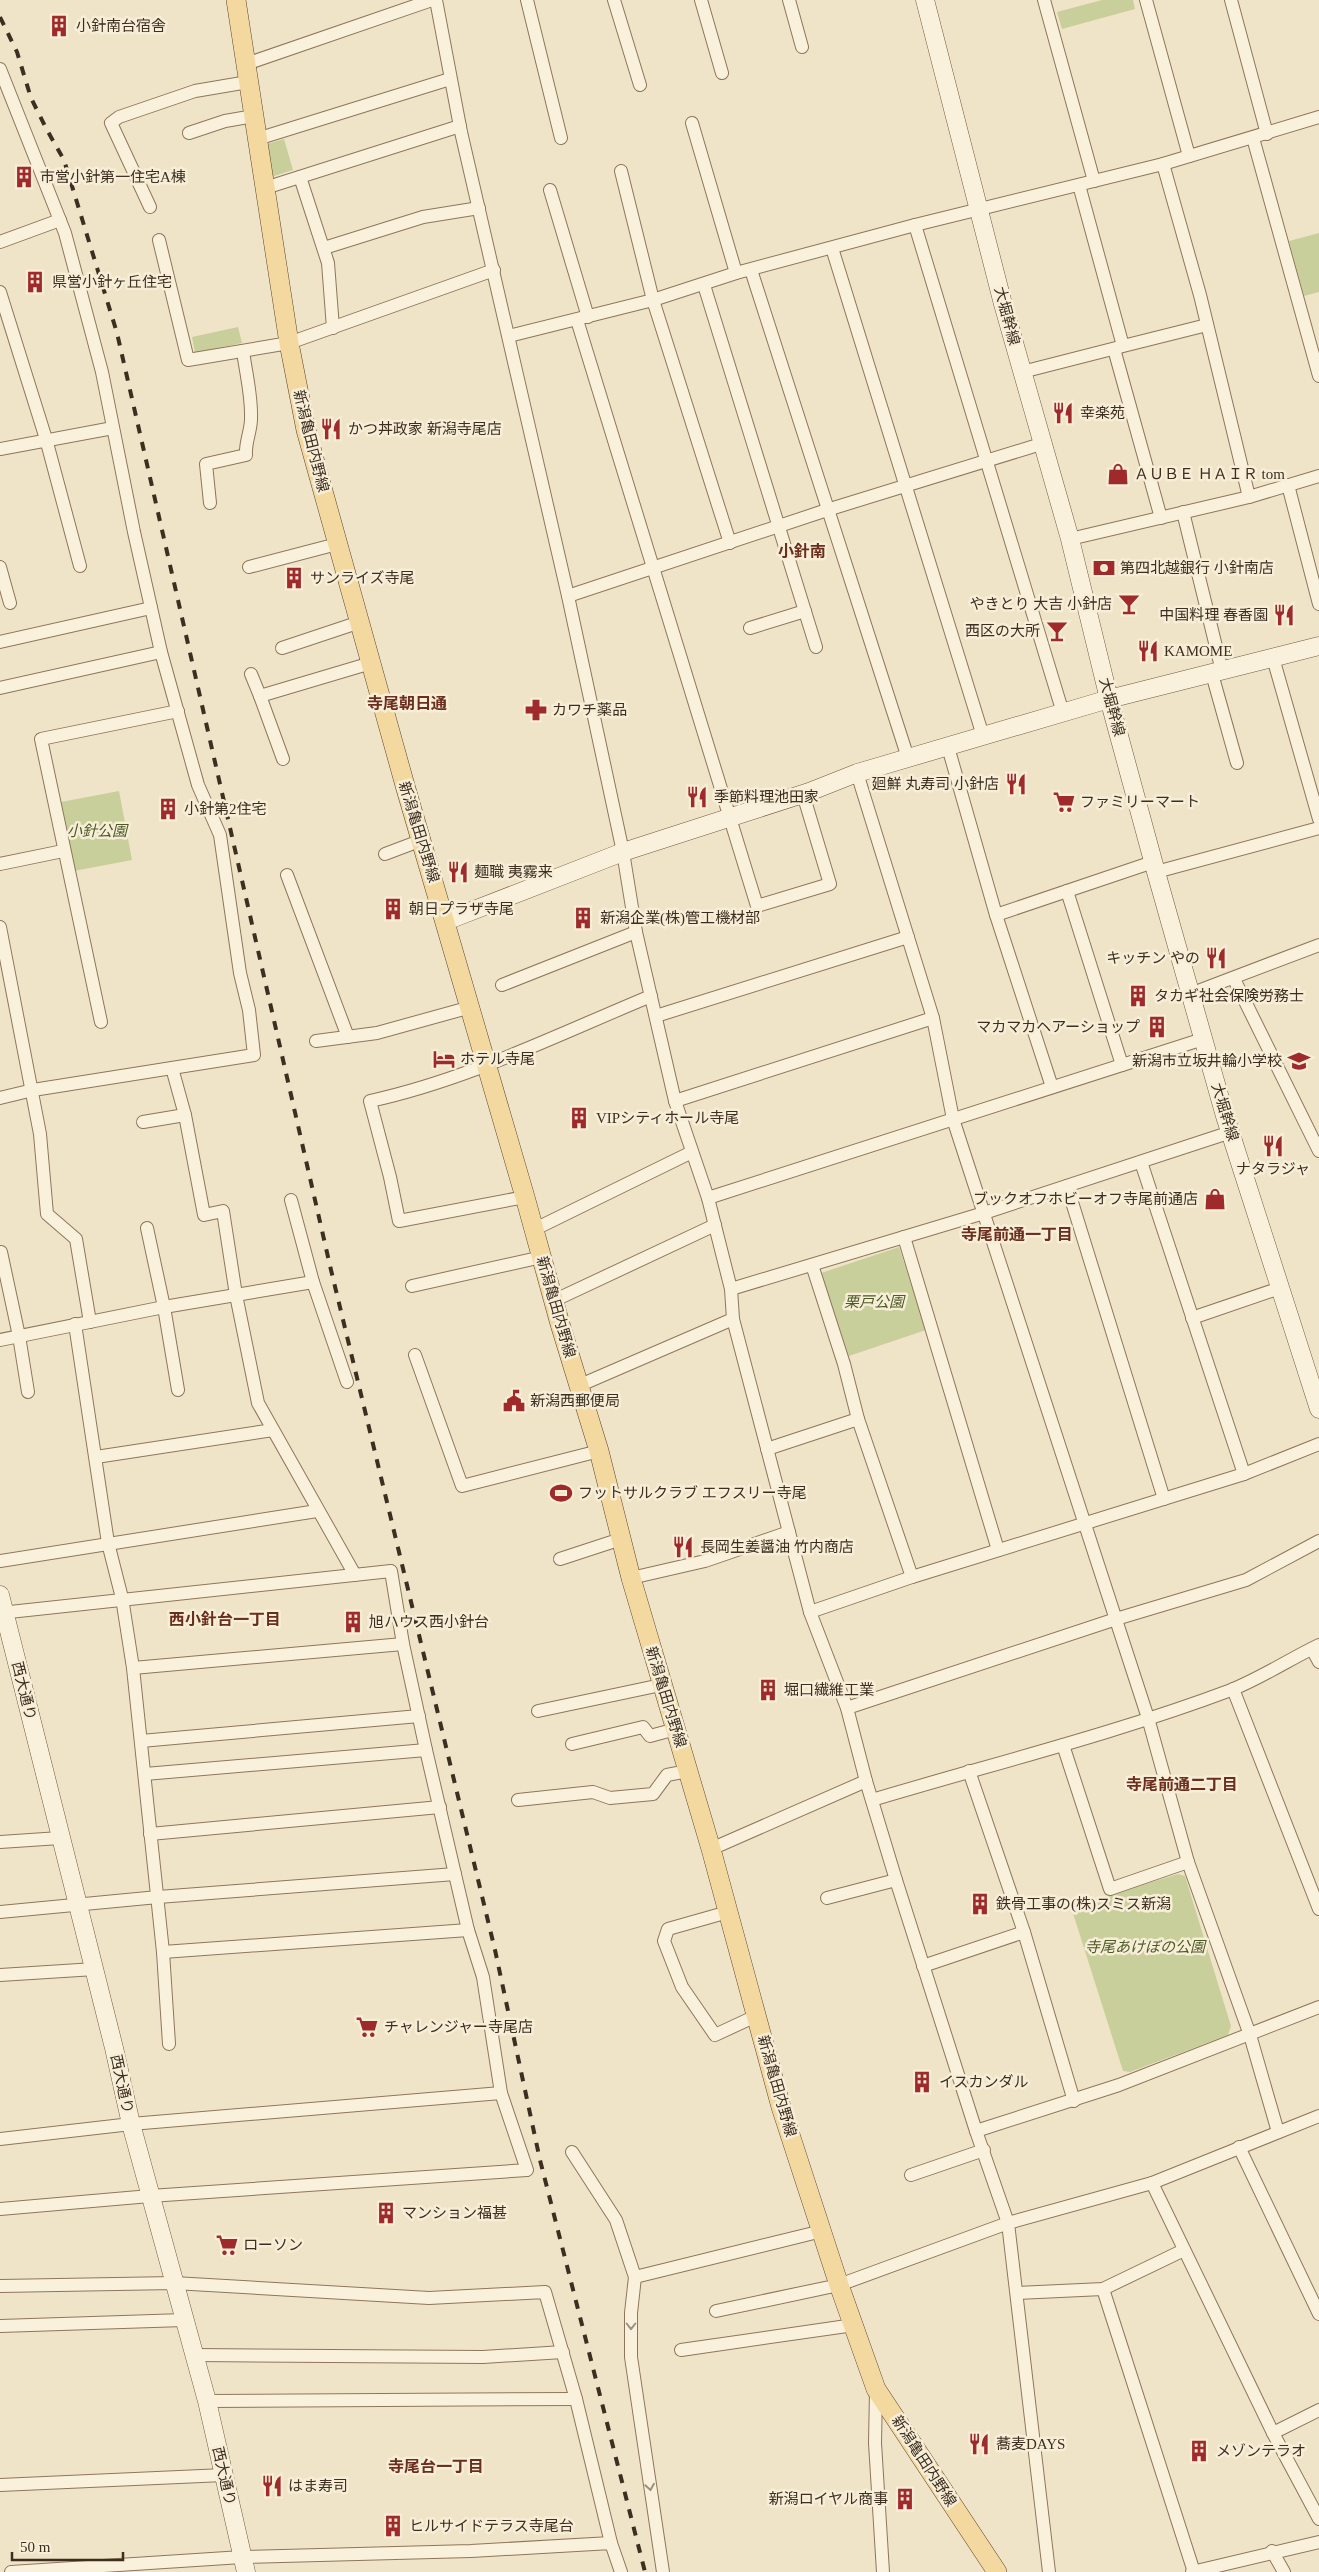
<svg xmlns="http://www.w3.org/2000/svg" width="1319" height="2572" font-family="'Times New Roman','Noto Sans JP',serif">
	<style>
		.green { fill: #c9cf9b }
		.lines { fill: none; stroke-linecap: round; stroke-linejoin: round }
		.street-casing { stroke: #8d765c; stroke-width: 14 }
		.secondary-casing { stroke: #6f573f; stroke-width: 19 }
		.primary-casing { stroke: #5b4430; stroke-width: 20 }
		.street { stroke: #faf1dc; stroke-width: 12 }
		.secondary { stroke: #faf1dc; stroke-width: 18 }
		.primary { stroke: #f3d9a0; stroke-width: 19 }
		.rail { stroke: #3d2e20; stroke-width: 4; stroke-dasharray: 9 9; stroke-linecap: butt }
		.oneway { stroke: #9c907e }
		.labels { text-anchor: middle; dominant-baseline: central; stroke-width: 5; stroke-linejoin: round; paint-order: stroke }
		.poi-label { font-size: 15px; fill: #3d2e20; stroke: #f7eed8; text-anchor: start }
		.street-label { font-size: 15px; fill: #3d2e20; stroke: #f7eed8 }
		.park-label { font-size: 15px; font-style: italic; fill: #4d5a26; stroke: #f7eed8 }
		.neighbourhood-label { font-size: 16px; font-weight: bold; fill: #6b2e1e; stroke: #f7eed8 }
	</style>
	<rect width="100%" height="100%" fill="#f0e4c8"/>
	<g class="green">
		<path d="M 1102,0 L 1133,0 L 1135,9 L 1062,29 L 1057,12 Z"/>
		<path d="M 284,139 L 293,170 L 271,177 L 267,144 Z"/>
		<path d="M 1319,233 L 1319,292 L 1304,296 L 1289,241 Z"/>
		<path d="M 238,327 L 242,343 L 195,353 L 192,337 Z"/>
		<path d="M 119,791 L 132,860 L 74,871 L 61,802 Z"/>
		<path d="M 899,1247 L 926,1330 L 849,1356 L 821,1273 Z"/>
		<path d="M 1178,1874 L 1185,1876 L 1231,2026 L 1228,2035 L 1130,2072 L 1123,2071 L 1071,1907 Z"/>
	</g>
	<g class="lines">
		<g class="street-casing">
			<g id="street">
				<path d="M 436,0 L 461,132 L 568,596 L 623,852 L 636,932 L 675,1101 L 708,1198 L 731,1289 L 733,1319 L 810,1612 L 847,1708 L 866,1781 L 896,1880 L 976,2131 L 1008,2223 L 1049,2572"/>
				<path d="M 527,0 L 561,138"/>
				<path d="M 614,0 L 640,85"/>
				<path d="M 701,0 L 722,73"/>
				<path d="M 789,0 L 802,47"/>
				<path d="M 1044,0 L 1094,181"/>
				<path d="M 1146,0 L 1189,156"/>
				<path d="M 1231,0 L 1267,134"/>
				<path d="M 246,64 L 432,0"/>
				<path d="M 0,69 L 65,233 L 102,372 L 134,532 L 161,652 L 198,785 L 220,835 L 240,973 L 249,1010 L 254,1055 L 33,1090 L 0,1098"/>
				<path d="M 692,123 L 736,273"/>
				<path d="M 189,133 L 225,121 L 254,116"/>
				<path d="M 1253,138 L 1319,376"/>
				<path d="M 257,139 L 450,79"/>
				<path d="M 1163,164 L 1200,295 L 1249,497"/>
				<path d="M 621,171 L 653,300 L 730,543"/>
				<path d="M 300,177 L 328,263 L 333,328"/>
				<path d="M 1079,185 L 1123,346 L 1207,325"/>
				<path d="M 265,188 L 460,126"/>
				<path d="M 550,190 L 588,317"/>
				<path d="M 150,207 L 111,123 L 119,117 L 195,91 L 248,82"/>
				<path d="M 915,225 L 1063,713"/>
				<path d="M 159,240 L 188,360 L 289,343 L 494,270"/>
				<path d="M 0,242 L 60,220"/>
				<path d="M 324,248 L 423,217 L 479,208"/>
				<path d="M 832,248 L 983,736"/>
				<path d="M 751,270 L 908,758"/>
				<path d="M 704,285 L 816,647"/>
				<path d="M 0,292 L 46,439 L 80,566"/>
				<path d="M 577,320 L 757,906 L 830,884 L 803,794"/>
				<path d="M 509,336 L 653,300 L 736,273 L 915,225 L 1163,164 L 1319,117"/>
				<path d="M 1114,349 L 1161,518"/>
				<path d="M 1022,372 L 1120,347"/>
				<path d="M 0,449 L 113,428"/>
				<path d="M 1288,485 L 1319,604"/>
				<path d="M 210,503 L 206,464 L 246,455 C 245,442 251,431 251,419 C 252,396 246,374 243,351"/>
				<path d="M 1183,512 L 1222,671"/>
				<path d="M 1070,539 L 1249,497 L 1319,476"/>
				<path d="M 0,567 L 10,603"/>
				<path d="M 249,567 L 337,544"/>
				<path d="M 568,596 L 827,510 L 1041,444"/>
				<path d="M 750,628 L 805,611"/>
				<path d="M 0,642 L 151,608"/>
				<path d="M 282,648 L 360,622"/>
				<path d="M 1273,658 L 1319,819"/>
				<path d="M 251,674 L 260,696 L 371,663"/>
				<path d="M 1212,674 L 1237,763"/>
				<path d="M 0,688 L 161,652"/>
				<path d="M 260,696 L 283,759"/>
				<path d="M 948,747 L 996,915 L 1052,1087"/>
				<path d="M 857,773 L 933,1018 L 953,1119 L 1148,1718 L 1188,1862 L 1250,2035 L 1278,2132"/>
				<path d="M 385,854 L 422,840"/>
				<path d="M 0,864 L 63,851"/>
				<path d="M 1156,872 L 1319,828"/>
				<path d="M 287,875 L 348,1037"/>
				<path d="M 1067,891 L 1122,1065"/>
				<path d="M 996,915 L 1153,862"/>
				<path d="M 0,927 L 40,1134 L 47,1214 L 76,1239 L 90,1322"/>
				<path d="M 1234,979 L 1319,1151"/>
				<path d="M 502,985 L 636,932"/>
				<path d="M 1190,994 L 1319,945"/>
				<path d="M 656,1016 L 908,937"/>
				<path d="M 101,1022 L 41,739 L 178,711"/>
				<path d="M 316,1041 L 377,1033 L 471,1007"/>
				<path d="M 172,1068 L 185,1115 L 204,1215 L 223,1211 L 236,1295 L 258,1403 L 355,1575"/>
				<path d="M 675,1101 L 933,1018"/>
				<path d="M 143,1122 L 185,1115"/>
				<path d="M 1141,1162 L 1244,1474"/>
				<path d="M 1067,1186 L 1164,1499"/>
				<path d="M 525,1197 L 399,1221 L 390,1177 L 370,1101 C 467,1080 559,1034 651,996"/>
				<path d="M 708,1198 L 1203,1039"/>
				<path d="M 291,1200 L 313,1282 L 347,1382"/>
				<path d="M 147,1228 L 164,1307 L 178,1390"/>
				<path d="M 533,1230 L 692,1152"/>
				<path d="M 904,1237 L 998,1550"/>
				<path d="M 1,1252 L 19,1336 L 28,1392"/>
				<path d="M 812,1265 L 844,1364 L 858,1419 L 912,1577"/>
				<path d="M 412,1286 L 542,1257"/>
				<path d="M 731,1289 L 984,1213 L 1231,1132"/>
				<path d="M 553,1301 L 715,1225"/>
				<path d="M 1192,1318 L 1280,1288"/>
				<path d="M 75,1324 L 108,1543 L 122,1598 L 133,1668 L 163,1952 L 169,2044"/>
				<path d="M 0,1340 L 164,1307 L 313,1282"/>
				<path d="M 415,1355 L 462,1486 L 599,1451"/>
				<path d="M 578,1386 L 733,1319"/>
				<path d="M 767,1449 L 858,1419"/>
				<path d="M 96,1457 L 273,1430"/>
				<path d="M 560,1559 L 621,1539"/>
				<path d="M 0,1561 L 317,1511"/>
				<path d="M 631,1578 L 705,1561 L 789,1532"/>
				<path d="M 810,1612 L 912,1577 L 1244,1474 L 1319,1444"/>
				<path d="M 0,1613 L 391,1571 L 403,1644 L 426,1750 L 468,1930 L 483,1977 L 501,2093 L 527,2170 L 150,2196 L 0,2209"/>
				<path d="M 1312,1649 L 1319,1662"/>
				<path d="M 133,1668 L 403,1644"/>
				<path d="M 1233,1689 L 1319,1909"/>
				<path d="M 847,1708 L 1116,1619 L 1246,1580 L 1319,1541"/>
				<path d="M 538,1711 L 661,1685"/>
				<path d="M 141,1741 L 419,1716"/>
				<path d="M 572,1744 L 643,1727 L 650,1736 L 676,1729"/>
				<path d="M 1063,1745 L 1110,1889 L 1188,1862"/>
				<path d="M 969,1771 L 1024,1932 L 1074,2101"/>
				<path d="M 145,1774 L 426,1750"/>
				<path d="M 518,1800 L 593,1792 L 610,1798 L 653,1794 L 667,1775 L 688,1771"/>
				<path d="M 872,1800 C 992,1764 1114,1734 1231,1690 C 1261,1678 1290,1659 1319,1645"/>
				<path d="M 150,1834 L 440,1807"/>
				<path d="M 0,1842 L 60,1838"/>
				<path d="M 711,1849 L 866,1781"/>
				<path d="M 827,1898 L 896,1880"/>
				<path d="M 0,1912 L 158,1897 L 455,1874"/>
				<path d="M 728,1912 L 668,1929 L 664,1941 L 682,1987 L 715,2035 L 758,2015"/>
				<path d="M 163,1952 L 468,1930"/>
				<path d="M 923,1966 L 1024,1932"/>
				<path d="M 0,1975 L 95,1969"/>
				<path d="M 976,2131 L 1119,2085 L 1319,2007"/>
				<path d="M 0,2139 L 131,2124 L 501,2093"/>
				<path d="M 1239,2147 L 1319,2314"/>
				<path d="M 572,2152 L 616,2220 L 635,2277 L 631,2313 L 631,2357 L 663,2572"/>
				<path d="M 911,2175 L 984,2150"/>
				<path d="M 1152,2183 L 1273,2433 L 1319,2519"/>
				<path d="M 635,2277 L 822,2231"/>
				<path d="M 0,2286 L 174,2283 L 429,2298 L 545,2292 L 576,2399 L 611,2543"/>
				<path d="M 1103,2289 L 1194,2572"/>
				<path d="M 1017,2293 L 1103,2289 L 1184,2250"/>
				<path d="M 716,2311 L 839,2285 L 1008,2223 L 1152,2183 L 1319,2116"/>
				<path d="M 0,2326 L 184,2320"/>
				<path d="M 681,2350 L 854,2325"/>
				<path d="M 194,2355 L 483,2357 L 563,2352"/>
				<path d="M 876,2390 L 875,2443 L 883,2572"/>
				<path d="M 207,2401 L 576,2399"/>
				<path d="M 1273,2433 L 1319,2410"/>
				<path d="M 0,2485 L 224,2475"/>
				<path d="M 1272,2551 L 1284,2572"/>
				<path d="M 11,2572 L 242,2557 L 471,2551 L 611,2543 L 621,2572"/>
				<path d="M 1192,2572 L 1319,2542"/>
			</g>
		</g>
		<g class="secondary-casing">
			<g id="secondary">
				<path d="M 925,0 L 1003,304 L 1070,539 L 1109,699 L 1156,872 L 1225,1116 L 1319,1409"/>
				<path d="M 446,921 L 623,852 L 809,792 L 857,773 L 1109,699 L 1319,646"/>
				<path d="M 0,1595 L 114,2048 L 131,2124 L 207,2401 L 246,2572"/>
			</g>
		</g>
		<g class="primary-casing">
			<path id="primary" d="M 236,0 L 289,343 L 306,430 L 406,789 L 525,1197 L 560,1324 L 599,1451 L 631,1578 L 711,1849 L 781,2107 L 839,2285 L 876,2389 L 997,2572"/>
		</g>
		<use href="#street" class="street"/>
		<use href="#secondary" class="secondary"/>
		<use href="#primary" class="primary"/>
		<path class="rail" d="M 0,17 L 17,52 L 31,98 L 47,130 L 64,160 L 117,333 L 331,1270 L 495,1950 L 540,2160 L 645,2572"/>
	</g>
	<defs><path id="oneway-chevron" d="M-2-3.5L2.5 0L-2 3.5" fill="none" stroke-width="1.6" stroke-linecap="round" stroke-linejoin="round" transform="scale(1.25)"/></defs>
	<g class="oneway">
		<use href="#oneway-chevron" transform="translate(631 2326) rotate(90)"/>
		<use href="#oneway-chevron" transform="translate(650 2487) rotate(81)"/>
	</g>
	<defs>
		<g id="building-bare" transform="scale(1.725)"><path d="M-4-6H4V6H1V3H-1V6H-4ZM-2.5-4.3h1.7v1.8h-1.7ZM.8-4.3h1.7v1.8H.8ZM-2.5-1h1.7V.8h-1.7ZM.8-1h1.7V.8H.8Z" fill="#9e2a2b" stroke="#f7eed8" stroke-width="2.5" paint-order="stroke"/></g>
		<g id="restaurant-bare" transform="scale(1.725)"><path d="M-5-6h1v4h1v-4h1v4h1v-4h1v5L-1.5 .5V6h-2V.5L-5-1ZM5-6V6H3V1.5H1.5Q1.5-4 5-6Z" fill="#9e2a2b" stroke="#f7eed8" stroke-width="2.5" paint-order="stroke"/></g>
		<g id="shop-bare" transform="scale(1.725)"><path d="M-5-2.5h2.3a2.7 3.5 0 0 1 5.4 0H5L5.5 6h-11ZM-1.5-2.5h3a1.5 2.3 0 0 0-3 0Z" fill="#9e2a2b" stroke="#f7eed8" stroke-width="2.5" paint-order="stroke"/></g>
		<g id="bank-bare" transform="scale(1.725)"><path d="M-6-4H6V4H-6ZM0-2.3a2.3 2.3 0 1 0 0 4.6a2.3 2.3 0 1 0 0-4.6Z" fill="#9e2a2b" stroke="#f7eed8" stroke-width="2.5" paint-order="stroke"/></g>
		<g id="bar-bare" transform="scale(1.725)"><path d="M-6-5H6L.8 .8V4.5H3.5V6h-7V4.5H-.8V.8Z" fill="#9e2a2b" stroke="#f7eed8" stroke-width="2.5" paint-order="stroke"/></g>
		<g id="pharmacy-bare" transform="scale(1.725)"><path d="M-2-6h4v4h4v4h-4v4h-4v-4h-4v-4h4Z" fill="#9e2a2b" stroke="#f7eed8" stroke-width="2.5" paint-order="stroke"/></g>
		<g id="supermarket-bare" transform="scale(1.725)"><path d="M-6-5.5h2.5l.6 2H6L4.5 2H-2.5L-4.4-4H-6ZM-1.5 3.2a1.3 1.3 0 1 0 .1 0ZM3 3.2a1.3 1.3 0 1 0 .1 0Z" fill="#9e2a2b" stroke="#f7eed8" stroke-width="2.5" paint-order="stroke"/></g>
		<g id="hotel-bare" transform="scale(1.725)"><path d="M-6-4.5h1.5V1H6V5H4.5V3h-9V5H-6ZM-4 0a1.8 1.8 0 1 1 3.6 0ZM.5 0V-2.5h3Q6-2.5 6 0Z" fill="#9e2a2b" stroke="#f7eed8" stroke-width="2.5" paint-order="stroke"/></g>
		<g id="school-bare" transform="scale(1.725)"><path d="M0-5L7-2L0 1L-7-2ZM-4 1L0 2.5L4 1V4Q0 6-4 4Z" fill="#9e2a2b" stroke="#f7eed8" stroke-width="2.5" paint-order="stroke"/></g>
		<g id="civic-bare" transform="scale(1.725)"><path d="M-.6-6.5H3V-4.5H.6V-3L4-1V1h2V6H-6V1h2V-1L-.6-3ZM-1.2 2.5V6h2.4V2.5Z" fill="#9e2a2b" stroke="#f7eed8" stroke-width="2.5" paint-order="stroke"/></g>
		<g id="stadium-bare" transform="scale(1.725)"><path d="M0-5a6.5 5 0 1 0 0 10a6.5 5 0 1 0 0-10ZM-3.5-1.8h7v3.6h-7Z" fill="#9e2a2b" stroke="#f7eed8" stroke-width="2.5" paint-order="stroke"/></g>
	</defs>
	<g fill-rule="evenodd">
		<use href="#building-bare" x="59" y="26"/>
		<use href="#building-bare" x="24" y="177"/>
		<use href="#building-bare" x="35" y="282"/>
		<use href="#restaurant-bare" x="1063" y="413"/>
		<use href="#restaurant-bare" x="331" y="429"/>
		<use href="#shop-bare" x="1118" y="474"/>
		<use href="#bank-bare" x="1104" y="568"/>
		<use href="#building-bare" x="294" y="578"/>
		<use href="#bar-bare" x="1129" y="604"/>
		<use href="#restaurant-bare" x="1284" y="615"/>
		<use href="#bar-bare" x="1057" y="631"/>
		<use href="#restaurant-bare" x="1148" y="651"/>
		<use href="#pharmacy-bare" x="536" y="710"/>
		<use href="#restaurant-bare" x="1016" y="784"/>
		<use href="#restaurant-bare" x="697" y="797"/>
		<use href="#supermarket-bare" x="1064" y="802"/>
		<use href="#building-bare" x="168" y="809"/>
		<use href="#restaurant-bare" x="458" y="872"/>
		<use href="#building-bare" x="393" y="909"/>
		<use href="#building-bare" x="583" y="918"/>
		<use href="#restaurant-bare" x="1216" y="958"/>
		<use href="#building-bare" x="1138" y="996"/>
		<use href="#building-bare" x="1157" y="1027"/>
		<use href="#hotel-bare" x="444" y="1059"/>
		<use href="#school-bare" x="1299" y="1061"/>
		<use href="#building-bare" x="579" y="1118"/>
		<use href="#restaurant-bare" x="1273" y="1146"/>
		<use href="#shop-bare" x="1215" y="1199"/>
		<use href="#civic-bare" x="514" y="1401"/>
		<use href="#stadium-bare" x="561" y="1493"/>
		<use href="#restaurant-bare" x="683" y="1547"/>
		<use href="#building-bare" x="353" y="1622"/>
		<use href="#building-bare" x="768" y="1690"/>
		<use href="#building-bare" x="980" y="1904"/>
		<use href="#supermarket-bare" x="367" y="2027"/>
		<use href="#building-bare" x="922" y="2082"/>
		<use href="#building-bare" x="386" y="2213"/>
		<use href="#supermarket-bare" x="227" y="2245"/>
		<use href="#restaurant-bare" x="979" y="2444"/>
		<use href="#building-bare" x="1199" y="2451"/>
		<use href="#restaurant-bare" x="272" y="2486"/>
		<use href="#building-bare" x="905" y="2499"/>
		<use href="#building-bare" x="393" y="2526"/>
	</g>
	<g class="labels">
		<g class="poi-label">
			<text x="76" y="26">小針南台宿舎</text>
			<text x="40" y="177">市営小針第一住宅A棟</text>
			<text x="52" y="282">県営小針ヶ丘住宅</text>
			<text x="1080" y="413">幸楽苑</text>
			<text x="348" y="429">かつ丼政家 新潟寺尾店</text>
			<text x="1134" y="474">ＡＵＢＥ ＨＡＩＲ tom</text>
			<text x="1120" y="568">第四北越銀行 小針南店</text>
			<text x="310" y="578">サンライズ寺尾</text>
			<text x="1112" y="604" text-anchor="end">やきとり 大吉 小針店</text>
			<text x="1268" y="615" text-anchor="end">中国料理 春香園</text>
			<text x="1040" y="631" text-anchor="end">西区の大所</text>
			<text x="1164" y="651">KAMOME</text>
			<text x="552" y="710">カワチ薬品</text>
			<text x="999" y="784" text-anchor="end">廻鮮 丸寿司 小針店</text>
			<text x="714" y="797">季節料理池田家</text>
			<text x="1080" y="802">ファミリーマート</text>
			<text x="184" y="809">小針第2住宅</text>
			<text x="474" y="872">麺職 夷霧来</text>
			<text x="409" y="909">朝日プラザ寺尾</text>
			<text x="600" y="918">新潟企業(株)管工機材部</text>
			<text x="1200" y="958" text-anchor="end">キッチン やの</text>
			<text x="1154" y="996">タカギ社会保険労務士</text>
			<text x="1140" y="1027" text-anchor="end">マカマカヘアーショップ</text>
			<text x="460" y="1059">ホテル寺尾</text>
			<text x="1282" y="1061" text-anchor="end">新潟市立坂井輪小学校</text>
			<text x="596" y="1118">VIPシティホール寺尾</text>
			<text x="1273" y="1169" text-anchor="middle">ナタラジャ</text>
			<text x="1198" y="1199" text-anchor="end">ブックオフホビーオフ寺尾前通店</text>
			<text x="530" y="1401">新潟西郵便局</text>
			<text x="578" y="1493">フットサルクラブ エフスリー寺尾</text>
			<text x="700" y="1547">長岡生姜醤油 竹内商店</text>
			<text x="369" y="1622">旭ハウス西小針台</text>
			<text x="784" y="1690">堀口繊維工業</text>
			<text x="996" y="1904">鉄骨工事の(株)スミス新潟</text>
			<text x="384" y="2027">チャレンジャー寺尾店</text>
			<text x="939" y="2082">イスカンダル</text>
			<text x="402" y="2213">マンション福甚</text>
			<text x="243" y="2245">ローソン</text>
			<text x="996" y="2444">蕎麦DAYS</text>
			<text x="1216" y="2451">メゾンテラオ</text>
			<text x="288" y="2486">はま寿司</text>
			<text x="888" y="2499" text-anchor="end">新潟ロイヤル商事</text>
			<text x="409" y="2526">ヒルサイドテラス寺尾台</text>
		</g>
		<g class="street-label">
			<text transform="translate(1007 316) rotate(75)">大堀幹線</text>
			<text transform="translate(311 441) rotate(76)">新潟亀田内野線</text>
			<text transform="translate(1112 707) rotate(75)">大堀幹線</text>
			<text transform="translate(419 832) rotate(73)">新潟亀田内野線</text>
			<text transform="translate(1225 1112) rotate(73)">大堀幹線</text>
			<text transform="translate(556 1307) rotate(74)">新潟亀田内野線</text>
			<text transform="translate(24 1691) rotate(76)">西大通り</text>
			<text transform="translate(666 1697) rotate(73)">新潟亀田内野線</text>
			<text transform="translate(122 2084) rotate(78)">西大通り</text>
			<text transform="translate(777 2086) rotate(74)">新潟亀田内野線</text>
			<text transform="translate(924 2461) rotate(57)">新潟亀田内野線</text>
			<text transform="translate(224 2476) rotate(77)">西大通り</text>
		</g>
		<g class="park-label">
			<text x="97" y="831">小針公園</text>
			<text x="874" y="1302">栗戸公園</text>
			<text x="1145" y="1947">寺尾あけぼの公園</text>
		</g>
		<g class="neighbourhood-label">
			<text x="802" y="551">小針南</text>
			<text x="407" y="703">寺尾朝日通</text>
			<text x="1017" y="1234">寺尾前通一丁目</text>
			<text x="225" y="1619">西小針台一丁目</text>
			<text x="1182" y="1784">寺尾前通二丁目</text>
			<text x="436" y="2466">寺尾台一丁目</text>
		</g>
	</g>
	<path d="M12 2552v8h111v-8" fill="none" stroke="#3d2e20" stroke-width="2.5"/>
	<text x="20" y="2552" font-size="15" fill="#3d2e20" stroke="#f7eed8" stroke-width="4" paint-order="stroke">50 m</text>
</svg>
